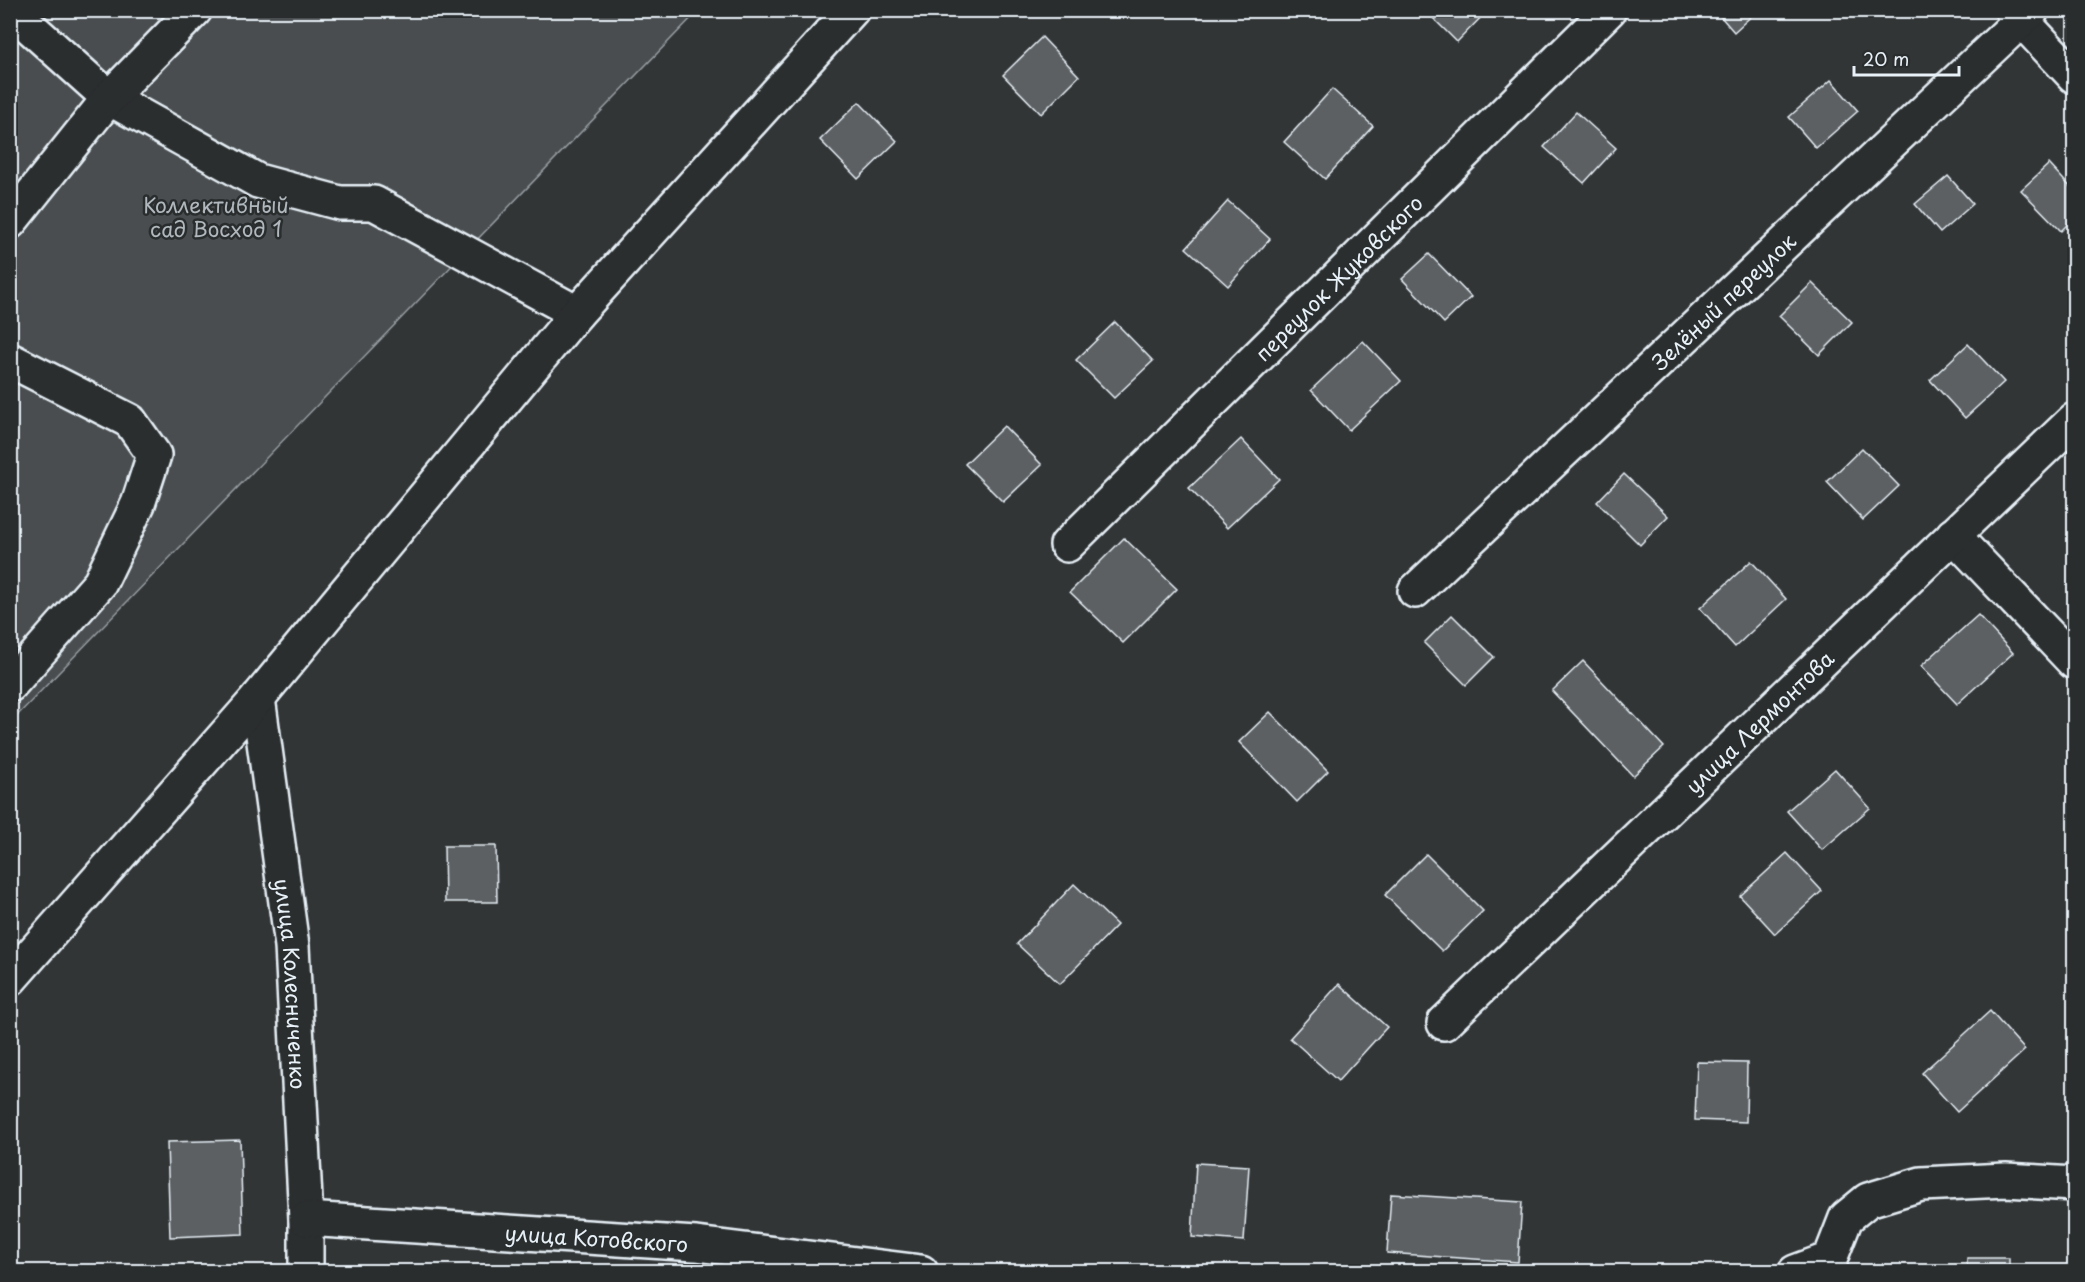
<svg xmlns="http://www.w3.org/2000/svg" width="2085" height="1282" font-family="'Playpen Sans',sans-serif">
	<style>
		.green { fill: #494d4f; stroke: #989fa4; stroke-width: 1.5 }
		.building { fill: #5c6063; stroke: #e8f1f8; stroke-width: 1.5 }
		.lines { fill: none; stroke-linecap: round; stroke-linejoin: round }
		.minor-casing { stroke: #e8f1f8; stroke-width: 38 }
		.minor { stroke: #2a2d2e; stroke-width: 33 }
		.labels { text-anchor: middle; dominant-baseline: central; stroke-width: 5; stroke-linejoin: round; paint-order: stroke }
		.park-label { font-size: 21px; fill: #b0b8bd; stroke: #2a2d2e }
		.street-label { font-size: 21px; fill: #e8f1f8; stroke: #2a2d2e }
	</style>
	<rect width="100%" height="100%" fill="#323536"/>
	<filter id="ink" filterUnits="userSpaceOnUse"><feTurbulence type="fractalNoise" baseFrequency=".0167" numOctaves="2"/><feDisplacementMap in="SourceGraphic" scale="12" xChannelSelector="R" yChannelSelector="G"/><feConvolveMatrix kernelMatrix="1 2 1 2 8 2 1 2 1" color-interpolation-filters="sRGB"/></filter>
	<g filter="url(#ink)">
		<path class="green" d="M 11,11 L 698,11 L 11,722 Z"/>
		<g class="building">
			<path d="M 1425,10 L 1488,10 L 1457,42 Z"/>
			<path d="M 1715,10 L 1758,10 L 1734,32 Z"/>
			<path d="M 1042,37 L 1079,76 L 1041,114 L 1003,75 Z"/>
			<path d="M 1831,80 L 1858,111 L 1816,148 L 1789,117 Z"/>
			<path d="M 1332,89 L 1373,126 L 1325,179 L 1284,142 Z"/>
			<path d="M 859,102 L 897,141 L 858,179 L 820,140 Z"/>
			<path d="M 1576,112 L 1616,148 L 1584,183 L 1544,147 Z"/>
			<path d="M 2049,164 L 2074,191 L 2074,218 L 2061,231 L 2021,190 Z"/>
			<path d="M 1948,176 L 1973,204 L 1940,233 L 1915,204 Z"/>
			<path d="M 1228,201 L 1270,239 L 1228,286 L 1186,248 Z"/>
			<path d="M 1429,254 L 1471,297 L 1444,323 L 1402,279 Z"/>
			<path d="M 1812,283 L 1852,322 L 1819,355 L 1779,316 Z"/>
			<path d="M 1115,322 L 1153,361 L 1114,398 L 1076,360 Z"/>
			<path d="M 1363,341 L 1401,381 L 1349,430 L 1311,390 Z"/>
			<path d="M 1968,344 L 2004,382 L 1965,418 L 1930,380 Z"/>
			<path d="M 1004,426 L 1042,465 L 1003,502 L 965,464 Z"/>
			<path d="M 1241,439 L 1279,479 L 1227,528 L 1189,488 Z"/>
			<path d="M 1862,448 L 1899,486 L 1863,520 L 1827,482 Z"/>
			<path d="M 1624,474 L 1668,516 L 1640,545 L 1597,502 Z"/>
			<path d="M 1124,538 L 1177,589 L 1123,643 L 1070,592 Z"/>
			<path d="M 1751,561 L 1786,599 L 1735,647 L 1700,608 Z"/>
			<path d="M 1452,615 L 1494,657 L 1466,685 L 1424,643 Z"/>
			<path d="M 1978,615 L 2013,653 L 1957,704 L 1921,666 Z"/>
			<path d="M 1583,661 L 1664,747 L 1633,776 L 1552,691 Z"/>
			<path d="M 1270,712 L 1328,771 L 1297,802 L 1239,742 Z"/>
			<path d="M 1835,769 L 1870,808 L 1822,850 L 1787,811 Z"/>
			<path d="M 444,846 L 496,846 L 497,902 L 445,902 Z"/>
			<path d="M 1787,853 L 1822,891 L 1775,934 L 1740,896 Z"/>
			<path d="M 1426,854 L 1483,911 L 1442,951 L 1385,895 Z"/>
			<path d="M 1074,884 L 1117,925 L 1060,984 L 1017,944 Z"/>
			<path d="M 1339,984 L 1387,1027 L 1338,1081 L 1290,1038 Z"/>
			<path d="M 1990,1011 L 2025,1050 L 1957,1112 L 1922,1073 Z"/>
			<path d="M 1697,1062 L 1747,1063 L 1746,1122 L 1695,1120 Z"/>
			<path d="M 240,1140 L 243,1234 L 170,1237 L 167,1142 Z"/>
			<path d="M 1196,1163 L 1249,1166 L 1244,1241 L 1192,1237 Z"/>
			<path d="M 1391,1194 L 1522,1202 L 1518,1262 L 1387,1253 Z"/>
			<rect x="1967" y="1258" width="42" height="14"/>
		</g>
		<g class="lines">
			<g class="minor-casing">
				<g id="minor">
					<path d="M 11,10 L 109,98 L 258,181 L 340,203 L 374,203 L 577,313"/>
					<path d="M 2012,10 L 2074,76"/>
					<path d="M 10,222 L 109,98 L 195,10"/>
					<path d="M 10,360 L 130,421 L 154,455 L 138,504 L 100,583 L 10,685"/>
					<path d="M 1953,535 L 2074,662"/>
					<path id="s1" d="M 1067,545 L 1609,10"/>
					<path id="s2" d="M 1415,591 L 2032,10"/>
					<path id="s3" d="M 258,698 L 292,946 L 306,1219 L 306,1272"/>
					<path d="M 10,979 L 258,698 L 577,313 L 852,10"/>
					<path id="s4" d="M 1444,1023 L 2074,420"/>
					<path id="s5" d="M 306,1219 L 696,1244 L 921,1272"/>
					<path d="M 1795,1272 L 1830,1259"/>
					<path d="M 1830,1272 L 1830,1259 L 1846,1218 L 1868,1200 L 1921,1184 L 2006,1180 L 2074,1184"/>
				</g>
			</g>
			<use href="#minor" class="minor"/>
		</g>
	</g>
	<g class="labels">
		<g class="park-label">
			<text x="216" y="204">Коллективный<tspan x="216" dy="24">сад Восход 1</tspan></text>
		</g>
		<g class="street-label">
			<text stroke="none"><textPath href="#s1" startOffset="381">переулок Жуковского</textPath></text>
			<text stroke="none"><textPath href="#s2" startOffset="423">Зелёный переулок</textPath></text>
			<text stroke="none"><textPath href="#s4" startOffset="436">улица Лермонтова</textPath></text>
			<text stroke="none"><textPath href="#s3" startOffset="288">улица Колесниченко</textPath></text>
			<text stroke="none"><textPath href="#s5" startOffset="291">улица Котовского</textPath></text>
		</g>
	</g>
	<rect width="2085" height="1282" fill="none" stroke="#2a2d2e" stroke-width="36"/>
	<rect x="18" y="18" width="2049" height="1246" fill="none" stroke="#e8f1f8" stroke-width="2" filter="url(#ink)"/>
	<path d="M1854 66v9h105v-9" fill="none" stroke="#e8f1f8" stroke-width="3"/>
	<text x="1863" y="66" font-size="18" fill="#e8f1f8" stroke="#2a2d2e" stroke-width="4.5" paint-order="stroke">20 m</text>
</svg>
